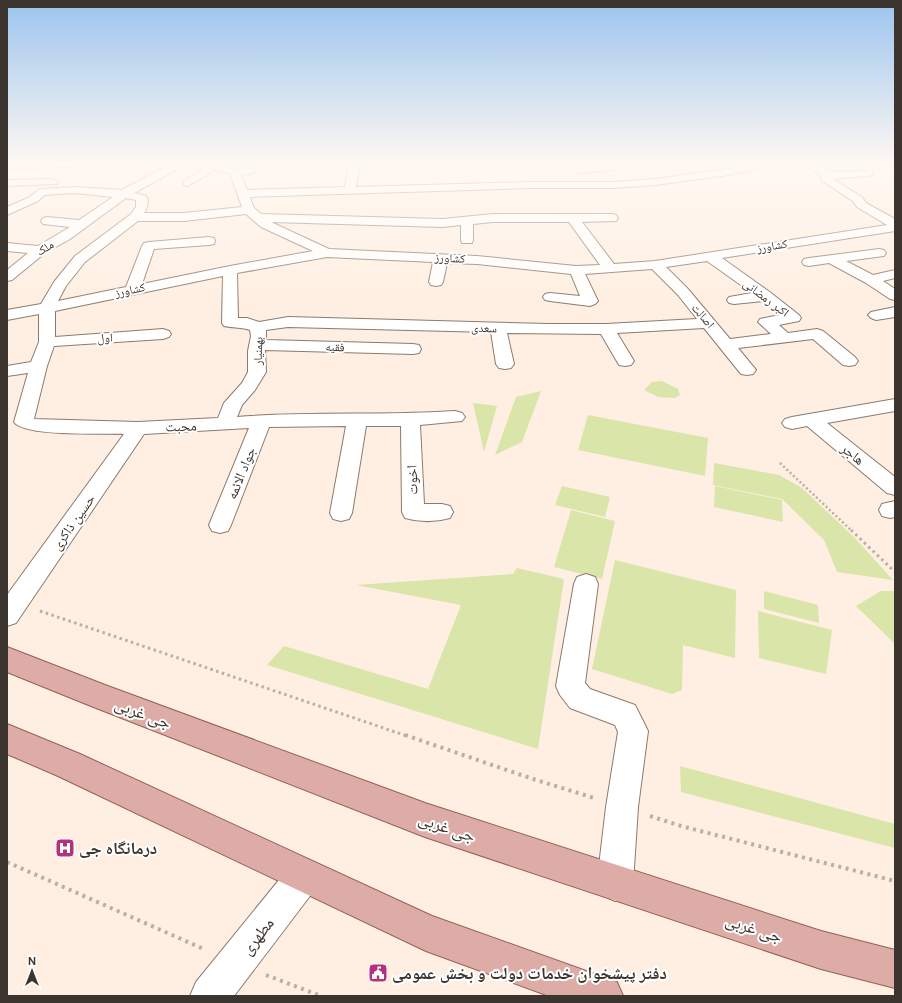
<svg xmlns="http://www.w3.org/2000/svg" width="902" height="1003" font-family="'DM Sans','Noto Naskh Arabic',sans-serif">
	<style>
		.green { fill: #dae5a9 }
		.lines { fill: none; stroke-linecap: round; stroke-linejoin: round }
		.minor-casing { stroke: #8c7b6d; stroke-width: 2 }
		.major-casing { stroke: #965f56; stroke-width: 2 }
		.path-far2 { stroke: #bbaea3; stroke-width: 2.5; stroke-dasharray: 2 2.5; stroke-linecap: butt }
		.path-far1 { stroke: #bbaea3; stroke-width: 3; stroke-dasharray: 2.5 3.5; stroke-linecap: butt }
		.path { stroke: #bbaea3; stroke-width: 4; stroke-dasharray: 3 4.5; stroke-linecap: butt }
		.minor { fill: #fff; fill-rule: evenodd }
		.major { fill: #ddaca6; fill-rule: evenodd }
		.labels { text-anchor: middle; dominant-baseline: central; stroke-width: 4; stroke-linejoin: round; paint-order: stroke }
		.far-street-label { font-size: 12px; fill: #3c352f; stroke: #fff }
		.street-label { font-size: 14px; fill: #3c352f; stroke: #fff }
		.near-street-label { font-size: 17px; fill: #3c352f; stroke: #fff }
		.near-poi-label { font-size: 17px; font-weight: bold; fill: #3c352f; stroke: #fff; text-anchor: start }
	</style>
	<rect width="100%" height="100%" fill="#ffefe2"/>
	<g class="green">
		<path d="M 662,381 L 678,389 L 680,395 L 675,398 L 658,397 L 644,390 L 652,382 Z"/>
		<path d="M 541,391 L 522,442 L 495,455 L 516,397 Z"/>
		<path d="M 473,403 L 497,406 L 484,452 Z"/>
		<path d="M 588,415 L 708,438 L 705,476 L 578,450 Z"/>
		<path d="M 714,463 L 779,475 L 802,488 L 854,537 L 893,580 L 837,572 L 824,540 L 782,499 L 713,485 Z"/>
		<path d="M 562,486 L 610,497 L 605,517 L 555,505 Z"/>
		<path d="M 715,486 L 782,500 L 783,522 L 714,507 Z"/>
		<path d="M 571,510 L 615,521 L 602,579 L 554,567 Z"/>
		<path d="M 615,560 L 736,590 L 735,658 L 683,645 L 682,690 L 672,694 L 592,669 Z"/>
		<path d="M 517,568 L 564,579 L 538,749 L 267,665 L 284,646 L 428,689 L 461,605 L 356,585 L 513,574 Z"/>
		<path d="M 764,591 L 818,605 L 819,623 L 764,609 Z"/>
		<path d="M 881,591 L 895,591 L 895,644 L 856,606 Z"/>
		<path d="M 758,611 L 832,630 L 826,674 L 759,658 Z"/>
		<path d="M 680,766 L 895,824 L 895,848 L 681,792 Z"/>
	</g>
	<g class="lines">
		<g class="minor-casing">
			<g id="minor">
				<path d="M 7,163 L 90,163 L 85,166 L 7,169 Z"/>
				<path d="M 168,163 L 211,163 L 238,169 L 244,168 L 253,163 L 266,163 L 252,173 L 241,175 L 247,190 L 345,187 L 349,163 L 369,163 L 368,165 L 359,167 L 356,187 L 530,182 L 612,182 L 655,179 L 721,170 L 754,163 L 778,163 L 773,166 L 721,176 L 655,185 L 612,188 L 530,188 L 250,197 L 254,208 L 261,214 L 443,219 L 493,214 L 612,214 L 616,215 L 618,218 L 616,221 L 582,222 L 614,264 L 655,261 L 887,225 L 857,207 L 853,201 L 822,181 L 821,179 L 821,175 L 801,163 L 815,163 L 831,172 L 872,171 L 873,173 L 872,175 L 868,176 L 833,179 L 862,197 L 866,203 L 895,219 L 895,231 L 722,258 L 771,293 L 799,315 L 801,318 L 799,321 L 779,325 L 788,333 L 817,329 L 823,331 L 855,357 L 858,361 L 855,365 L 849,366 L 843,365 L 813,339 L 738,348 L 756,370 L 753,374 L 747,375 L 741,374 L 704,328 L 617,333 L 634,361 L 631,365 L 625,366 L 619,365 L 601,334 L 507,333 L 514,364 L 511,368 L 505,369 L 499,368 L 496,364 L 491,332 L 288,327 L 266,330 L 266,340 L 413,344 L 419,345 L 421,349 L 419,353 L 413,354 L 265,350 L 266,372 L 255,390 L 242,405 L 237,417 C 310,411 382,416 455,411 L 462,413 L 465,417 L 462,421 L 420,425 L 424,504 L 442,504 L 450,506 L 453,512 L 450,518 C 436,522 419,522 405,518 L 402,512 L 401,426 L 366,426 L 352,513 L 349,519 L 341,521 L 333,519 L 330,513 L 346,426 L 269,427 L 231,525 L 228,531 L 220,533 L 212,531 L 209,525 L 249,428 L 144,434 L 16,623 L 7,626 L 7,595 L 124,434 C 104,433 24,437 14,422 L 28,373 L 7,376 L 7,366 L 31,362 L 39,342 L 39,314 L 7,320 L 7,310 L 41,304 L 54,282 L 75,256 L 131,214 L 136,207 L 136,200 L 126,198 L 70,239 L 45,253 L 12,280 L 7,281 L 7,270 L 28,253 L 7,251 L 7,243 L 38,246 L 70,227 L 43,224 L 41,221 L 43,218 L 47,217 L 79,220 L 113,197 L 74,193 L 45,195 L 38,201 L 7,215 L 7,207 L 30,197 L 38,190 L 42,189 L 74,187 L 122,190 L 169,165 ZM 181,167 L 203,169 L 184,181 L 183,183 L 184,185 L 188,186 L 215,170 L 230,174 L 242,207 L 184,213 L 144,213 C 147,208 150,202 146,196 L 134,193 ZM 246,214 L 261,227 L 313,251 L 230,266 L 142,284 L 154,249 L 209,245 L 214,244 L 215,241 L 214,238 L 209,237 L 149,242 L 144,243 L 142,246 L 126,287 L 58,301 L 66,286 L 85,262 L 138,221 L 184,221 ZM 271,222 L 443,227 L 461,225 L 461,240 L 462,243 L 472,243 L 473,240 L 473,224 L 493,222 L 569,222 L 600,265 L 576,266 L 477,256 L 329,249 ZM 327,257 L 433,262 L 429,282 L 431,285 L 436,286 L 441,285 L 443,282 L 447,263 L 477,264 L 571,274 L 580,296 L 550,293 L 545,294 L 543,297 L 545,300 L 550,301 L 590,306 L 595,304 L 598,301 L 585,274 L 652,269 L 678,295 L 697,319 L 606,324 L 548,324 L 288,317 L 259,322 L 247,318 L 238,318 L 237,273 ZM 707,261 L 752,293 L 729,297 L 727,300 L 729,303 L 734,304 L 763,301 L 780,315 L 760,319 L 758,322 L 771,334 L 730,339 L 688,289 L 666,267 ZM 223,276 L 222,323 L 224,326 C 233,328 242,327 250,330 L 251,336 L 248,351 L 248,372 L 242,383 L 224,403 L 218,418 L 138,422 L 34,419 L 47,366 L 54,346 L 163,339 L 169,337 L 171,334 L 169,331 L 163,329 L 55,337 L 55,311 Z"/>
				<path d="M 416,163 L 429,163 L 424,166 L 417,165 Z"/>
				<path d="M 611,165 L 616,168 L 615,170 L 580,173 L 575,170 L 580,167 Z"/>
				<path d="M 53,179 L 58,182 L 57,184 L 7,186 L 7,180 Z"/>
				<path d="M 879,249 L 884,250 L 886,253 L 884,256 L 846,261 L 873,275 L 895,270 L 895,278 L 883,281 L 895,289 L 895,300 L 890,299 L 866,283 L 829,263 L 809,266 L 804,265 L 802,262 L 804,259 L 809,258 Z"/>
				<path d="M 895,307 L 895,317 L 876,320 L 871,318 L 868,315 L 871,312 Z"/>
				<path d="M 895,399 L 895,411 L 827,423 L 895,477 L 895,495 L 887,493 L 807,426 L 792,429 L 785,427 L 782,423 L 785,419 L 792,417 Z"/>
				<path d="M 895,501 L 895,517 L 890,518 L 882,516 L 879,510 L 882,504 Z"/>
				<path d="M 586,574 L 595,577 L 598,584 L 585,683 L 590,689 L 635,705 L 648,731 L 638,807 L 633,883 L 627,895 L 615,901 L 603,895 L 597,883 L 606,807 L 618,732 L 615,725 L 570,708 L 560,695 L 556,686 L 574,584 L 577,577 Z"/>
				<path d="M 304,858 L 316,864 L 322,876 L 316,888 L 234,996 L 190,996 L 196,982 L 292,864 Z"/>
			</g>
		</g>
		<g class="major-casing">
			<g id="major">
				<path d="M 7,647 L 105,685 L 425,803 L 821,931 L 895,950 L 895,988 L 821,969 L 425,837 L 91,706 L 7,672 Z"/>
				<path d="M 7,724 L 80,754 L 432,916 L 617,982 L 623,996 L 549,996 L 426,951 L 58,776 L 7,754 Z"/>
			</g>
		</g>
		<path class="path-far2" d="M 780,463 L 852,531"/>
		<g class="path-far1">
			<path d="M 851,530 L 895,572"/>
			<path d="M 40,611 L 407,736"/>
		</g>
		<g class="path">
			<path d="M 405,735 L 530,778 L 594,798"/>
			<path d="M 650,816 L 681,826 L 895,881"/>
			<path d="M 7,862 L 206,950"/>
			<path d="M 266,975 L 321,996"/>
		</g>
		<use href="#minor" class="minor"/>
		<use href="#major" class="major"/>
	</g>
	<linearGradient id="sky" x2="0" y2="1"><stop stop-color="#9cc4ef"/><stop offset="0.54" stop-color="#fff8f2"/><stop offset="1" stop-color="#fff8f2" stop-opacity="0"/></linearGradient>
	<rect width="902" height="304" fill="url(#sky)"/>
	<defs>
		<g id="hospital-square" transform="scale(1)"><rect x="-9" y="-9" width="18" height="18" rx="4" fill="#b3327e" stroke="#fff"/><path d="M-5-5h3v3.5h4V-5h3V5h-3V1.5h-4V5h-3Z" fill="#fff"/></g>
		<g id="civic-square" transform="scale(1)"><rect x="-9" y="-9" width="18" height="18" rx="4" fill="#b3327e" stroke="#fff"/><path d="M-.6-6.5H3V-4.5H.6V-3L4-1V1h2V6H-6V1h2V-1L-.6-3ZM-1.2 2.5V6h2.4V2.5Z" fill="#fff"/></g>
	</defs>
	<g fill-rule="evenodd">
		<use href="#hospital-square" x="65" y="848"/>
		<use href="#civic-square" x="378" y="973"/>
	</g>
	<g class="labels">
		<g class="far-street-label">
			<text transform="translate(772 246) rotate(-9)">کشاورز</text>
			<text transform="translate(45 248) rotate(-32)">ملک</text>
			<text transform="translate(450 258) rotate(3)">کشاورز</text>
			<text transform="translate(130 290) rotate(-12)">کشاورز</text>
			<text transform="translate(766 298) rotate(37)">اکبر رمضانی</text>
			<text transform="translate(703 316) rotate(50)">اصالت</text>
			<text transform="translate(484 328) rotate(2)">سعدی</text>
			<text transform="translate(105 338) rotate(-4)">اول</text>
			<text transform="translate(335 347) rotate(2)">فقیه</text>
			<text transform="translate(258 351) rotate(-88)">بهمنیار</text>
		</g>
		<g class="street-label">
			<text transform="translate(181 426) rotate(-2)">محبت</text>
			<text transform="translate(853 454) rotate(39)">هاجر</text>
			<text transform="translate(241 473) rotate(-68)">جواد الائمه</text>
			<text transform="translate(412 480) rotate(-92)">اخوت</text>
			<text transform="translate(73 522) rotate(-55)">حسین ذاکری</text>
		</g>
		<g class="near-street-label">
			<text transform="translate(143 713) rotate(21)">جی غربی</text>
			<text transform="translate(447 827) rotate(19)">جی غربی</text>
			<text transform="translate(754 928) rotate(18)">جی غربی</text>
			<text transform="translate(257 936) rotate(-52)">مطهری</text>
		</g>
		<g class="near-poi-label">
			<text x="79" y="848">درمانگاه جی</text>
			<text x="392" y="973">دفتر پیشخوان خدمات دولت و بخش عمومی</text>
		</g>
	</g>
	<rect width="902" height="1003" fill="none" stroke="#3c352f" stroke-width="16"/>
	<g transform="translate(32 971)" stroke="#ffffff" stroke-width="3" paint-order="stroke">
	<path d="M0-3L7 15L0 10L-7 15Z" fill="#3c352f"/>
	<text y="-6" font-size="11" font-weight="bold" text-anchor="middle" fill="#3c352f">N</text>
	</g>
</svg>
